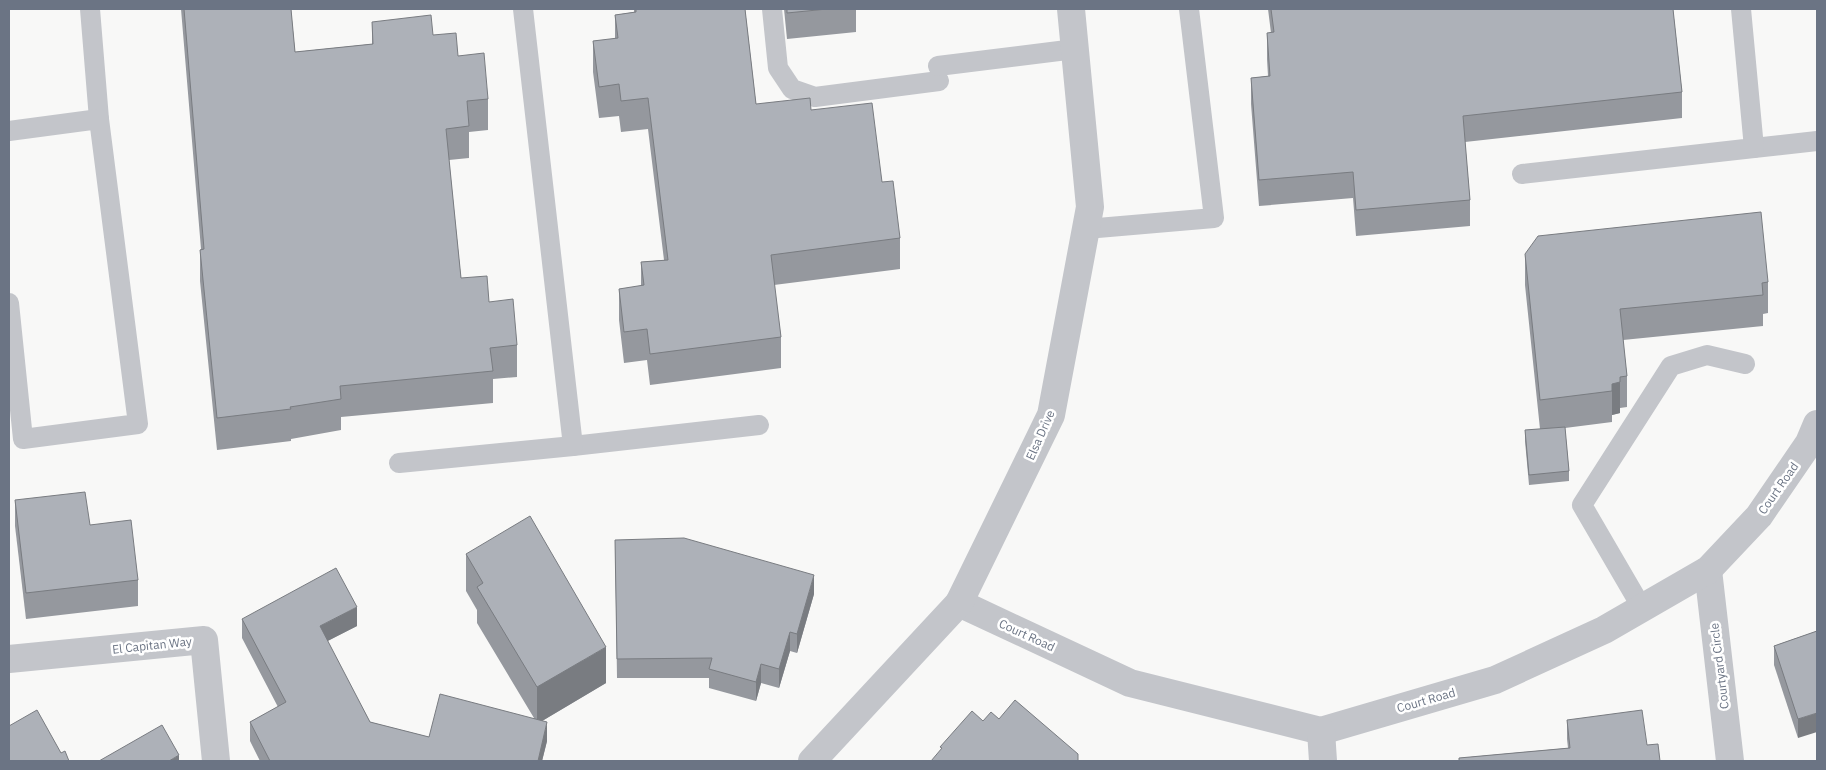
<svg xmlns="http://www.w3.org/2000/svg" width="1826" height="770" font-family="'IBM Plex Sans',sans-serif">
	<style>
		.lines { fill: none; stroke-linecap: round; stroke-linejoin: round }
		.service { stroke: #c3c5ca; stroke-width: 20 }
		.minor { stroke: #c3c5ca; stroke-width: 28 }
		.wall { fill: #95989e }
		.shaded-wall { fill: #797c81 }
		.building { fill: #adb1b8; stroke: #797c81 }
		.labels { text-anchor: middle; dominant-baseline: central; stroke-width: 5; stroke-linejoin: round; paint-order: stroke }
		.street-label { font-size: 12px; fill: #6b7484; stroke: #fff }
	</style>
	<rect width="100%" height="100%" fill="#f8f8f7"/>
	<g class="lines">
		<g class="service">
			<path d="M 90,9 L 99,119"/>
			<path d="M 772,9 L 778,68 L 792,89 L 815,97 L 939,81"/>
			<path d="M 938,66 L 1075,49"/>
			<path d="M 9,131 L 99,119 L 138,424 L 23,439 L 9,303"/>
			<path d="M 1754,148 L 1817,141"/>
			<path d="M 1522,174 L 1754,148 L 1741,9"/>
			<path d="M 1086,229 L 1214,218 L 1189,9"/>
			<path d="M 573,446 L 759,425"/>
			<path d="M 399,463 L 573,446 L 523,9"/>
			<path d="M 1642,608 L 1582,505 L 1671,366 L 1707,355 L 1745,364"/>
		</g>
		<g class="minor">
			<path d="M 1708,570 L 1730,761"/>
			<path d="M 959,603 L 1130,683 L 1321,731 L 1495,680 L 1604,630 L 1708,570 L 1759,516 L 1809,443 L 1817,424"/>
			<path d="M 9,659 L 204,640 L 216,761"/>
			<path d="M 1321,731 L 1323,761"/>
			<path d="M 812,761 L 959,603 L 1051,415 L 1090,207 L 1071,9"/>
		</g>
	</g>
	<g class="wall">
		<path d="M 181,9 L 291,9 L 295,52 L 372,44 L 372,22 L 433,35 L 458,56 L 488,99 L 488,130 L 469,132 L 469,158 L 449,160 L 461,278 L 489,302 L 517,345 L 517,377 L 493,379 L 493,403 L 341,417 L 341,430 L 291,439 L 291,441 L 217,450 L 200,281 L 200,250 L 201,249 Z"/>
		<path d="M 634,9 L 745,9 L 756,104 L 811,110 L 882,182 L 900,238 L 900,269 L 774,285 L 781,337 L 781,368 L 650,385 L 647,360 L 624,363 L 619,320 L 619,289 L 641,286 L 641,262 L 664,260 L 648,129 L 621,132 L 619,116 L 599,118 L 593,72 L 593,41 L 615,39 L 615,15 L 634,12 Z"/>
		<path d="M 784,9 L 856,9 L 856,32 L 787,39 Z"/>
		<path d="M 1268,9 L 1673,9 L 1682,92 L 1682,118 L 1465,142 L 1470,200 L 1470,226 L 1356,236 L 1353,198 L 1259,206 L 1251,104 L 1251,78 L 1268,76 L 1267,59 L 1267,33 L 1271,33 Z"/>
		<path d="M 1525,254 L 1768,282 L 1768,313 L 1763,314 L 1763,326 L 1623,340 L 1627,376 L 1627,407 L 1620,408 L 1620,413 L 1612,415 L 1612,422 L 1565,428 L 1569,471 L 1569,481 L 1529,485 L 1525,441 L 1525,430 L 1540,429 L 1525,285 Z"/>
		<path d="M 15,500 L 90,525 L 138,580 L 138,606 L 26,619 L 15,526 Z"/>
		<path d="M 615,540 L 814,594 L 797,653 L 790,651 L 779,688 L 761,683 L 756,701 L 709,688 L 709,678 L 617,678 Z"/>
		<path d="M 466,554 L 606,683 L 542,721 L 547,741 L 542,761 L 260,761 L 250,741 L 250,722 L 278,707 L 242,638 L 242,619 L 357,626 L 327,641 L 370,722 L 429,737 L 534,718 L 477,623 L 477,610 L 466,591 Z"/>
		<path d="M 1817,631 L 1798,738 L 1774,665 L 1774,646 Z"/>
		<path d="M 1567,720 L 1647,745 L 1660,761 L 1459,761 L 1459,758 L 1568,748 L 1567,739 Z"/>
	</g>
	<g class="shaded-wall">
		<path d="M 1620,382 L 1620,413 L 1612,415 L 1612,384 Z"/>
		<path d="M 814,575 L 814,594 L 797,653 L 797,634 Z"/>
		<path d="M 357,607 L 357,626 L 320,645 L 320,626 Z"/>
		<path d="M 790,632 L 790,651 L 779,688 L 779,669 Z"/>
		<path d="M 606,647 L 606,683 L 537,724 L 537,687 Z"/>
		<path d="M 761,664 L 761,683 L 756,701 L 756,682 Z"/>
		<path d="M 1817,713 L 1817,732 L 1798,738 L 1798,719 Z"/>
		<path d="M 547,722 L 547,741 L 542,761 L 538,761 Z"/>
		<path d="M 179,755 L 179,761 L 169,761 Z"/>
	</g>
	<g class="building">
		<path d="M 184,9 L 291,9 L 295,52 L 373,44 L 372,22 L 431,15 L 433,35 L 456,33 L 458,56 L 484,53 L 488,99 L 467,101 L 469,126 L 446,129 L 461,278 L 487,276 L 489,302 L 513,299 L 517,345 L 490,348 L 493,371 L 340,386 L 341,399 L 290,407 L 291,409 L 217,418 L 200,250 L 204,249 Z"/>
		<path d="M 636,9 L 745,9 L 756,104 L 810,98 L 811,110 L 872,103 L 882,182 L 893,181 L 900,238 L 771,255 L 781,337 L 650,354 L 647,329 L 624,332 L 619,289 L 644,285 L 641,262 L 668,260 L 648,98 L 621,101 L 619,84 L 599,87 L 593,41 L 618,38 L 615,15 L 636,12 Z"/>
		<path d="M 787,9 L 827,9 L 787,13 Z"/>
		<path d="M 1271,9 L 1673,9 L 1682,92 L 1463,116 L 1470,200 L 1356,210 L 1353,172 L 1259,180 L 1251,78 L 1270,76 L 1267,33 L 1274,32 Z"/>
		<path d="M 1761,212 L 1768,282 L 1762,283 L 1763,295 L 1620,309 L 1627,376 L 1620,377 L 1620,382 L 1612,384 L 1612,391 L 1540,400 L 1525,254 L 1538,236 Z"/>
		<path d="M 1565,427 L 1569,471 L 1529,475 L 1525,430 Z"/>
		<path d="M 85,492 L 90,525 L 131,520 L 138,580 L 26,593 L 15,500 Z"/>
		<path d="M 530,516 L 606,647 L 537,687 L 477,587 L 483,583 L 466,554 Z"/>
		<path d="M 684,538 L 814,575 L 797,634 L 790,632 L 779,669 L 761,664 L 756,682 L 709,669 L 712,658 L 617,659 L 615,540 Z"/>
		<path d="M 336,568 L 357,607 L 320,626 L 370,722 L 429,737 L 440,694 L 547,722 L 538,761 L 270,761 L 250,722 L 286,702 L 242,619 Z"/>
		<path d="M 1817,631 L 1817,713 L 1798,719 L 1774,646 Z"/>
		<path d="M 1015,700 L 1078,754 L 1078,761 L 931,761 L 942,748 L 940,747 L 972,711 L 983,721 L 991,712 L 999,719 Z"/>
		<path d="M 37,710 L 61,753 L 65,751 L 69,761 L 9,761 L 9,726 Z"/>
		<path d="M 1642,710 L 1647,745 L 1658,744 L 1660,761 L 1459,761 L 1459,758 L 1570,748 L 1567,720 Z"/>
		<path d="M 162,725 L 179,755 L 169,761 L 99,761 Z"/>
	</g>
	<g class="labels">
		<g class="street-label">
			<text transform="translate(1040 435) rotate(-66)">Elsa Drive</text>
			<text transform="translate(1778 488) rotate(-55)">Court Road</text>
			<text transform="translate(1027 635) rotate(25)">Court Road</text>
			<text transform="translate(152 645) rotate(-6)">El Capitan Way</text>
			<text transform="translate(1719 666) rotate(-97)">Courtyard Circle</text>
			<text transform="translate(1426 700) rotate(-16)">Court Road</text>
		</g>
	</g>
	<rect width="1826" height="770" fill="none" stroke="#6b7484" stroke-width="20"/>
</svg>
